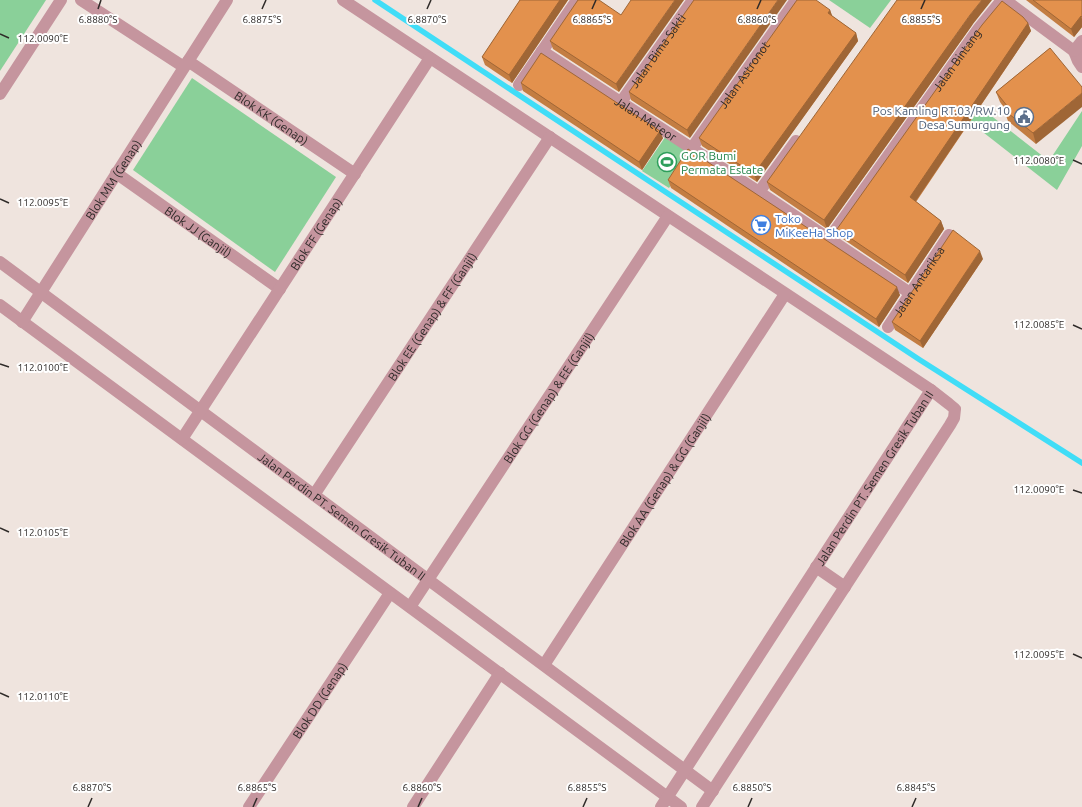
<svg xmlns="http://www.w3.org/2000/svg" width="1082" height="807" font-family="Ubuntu,sans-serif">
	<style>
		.green { fill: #8ad099 }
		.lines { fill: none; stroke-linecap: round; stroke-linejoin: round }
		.stream { stroke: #40ddf7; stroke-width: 5.5 }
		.minor { stroke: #c5959e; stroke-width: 12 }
		.wall { fill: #c37d42 }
		.shaded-wall { fill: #9f6636 }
		.building { fill: #e3914d; stroke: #9f6636 }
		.ticks { fill: none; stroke: #2e2a28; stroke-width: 1.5 }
		.labels { text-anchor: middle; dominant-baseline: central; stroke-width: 4; stroke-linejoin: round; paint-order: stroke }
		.street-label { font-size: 12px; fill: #2e2a28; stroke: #fff }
		.service-label { font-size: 12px; fill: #4e5e75; stroke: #fff; text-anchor: end }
		.leisure-label { font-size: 12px; fill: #27864d; stroke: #fff; text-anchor: start }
		.shop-label { font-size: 12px; fill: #366cbe; stroke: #fff; text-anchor: start }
		.ticks-label { font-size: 10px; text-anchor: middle; fill: #2e2a28; stroke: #fff; stroke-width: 4; stroke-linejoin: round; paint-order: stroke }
	</style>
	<rect width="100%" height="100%" fill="#efe4de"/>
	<g class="green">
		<path d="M 0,0 L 46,0 L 0,71 Z"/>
		<path d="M 829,0 L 891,0 L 870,28 Z"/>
		<path d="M 192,78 L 336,177 L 275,272 L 133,170 Z"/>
		<path d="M 980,107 L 1049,161 L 1082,111 L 1082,146 L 1057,190 L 970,122 Z"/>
		<path d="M 666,136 L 693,154 L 669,188 L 642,171 Z"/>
	</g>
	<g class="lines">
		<path class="stream" d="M 375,0 L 920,360 L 1082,463"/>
		<g class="minor">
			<path d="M 81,0 L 184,67"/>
			<path d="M 343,0 L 931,390 L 949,404 L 955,409 L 954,418 L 950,425 L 702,807"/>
			<path d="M 1005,0 L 1074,51 L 1082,55"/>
			<path id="s1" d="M 542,51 L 759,192 L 910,293"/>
			<path d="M 1074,51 L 1078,61 L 1082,67"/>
			<path d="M 1074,51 L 1082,41"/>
			<path id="s2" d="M 188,61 L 355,174"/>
			<path d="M 519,85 L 577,0"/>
			<path d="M 0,94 L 61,0"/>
			<path id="s3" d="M 621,102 L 693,0"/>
			<path id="s4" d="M 692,148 L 796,0"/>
			<path id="s5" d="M 116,173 L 280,289"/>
			<path d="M 759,192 L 796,141"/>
			<path id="s6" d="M 829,239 L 979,28 L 1002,0"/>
			<path id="s7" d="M 0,262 L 713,791"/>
			<path d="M 0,305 L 681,807"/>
			<path id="s8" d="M 22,322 L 227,0"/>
			<path id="s9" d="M 888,327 L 949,235"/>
			<path id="s10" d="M 182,439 L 430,58"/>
			<path id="s11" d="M 314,495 L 550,137"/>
			<path d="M 816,567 L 845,587"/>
			<path id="s12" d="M 410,607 L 668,216"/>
			<path id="s13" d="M 544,665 L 785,294"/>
			<path id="s14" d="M 249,807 L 390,593"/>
			<path d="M 413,807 L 500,673"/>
			<path id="s15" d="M 661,807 L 931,390"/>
		</g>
	</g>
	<g class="wall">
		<path d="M 520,0 L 568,0 L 512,83 L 485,65 L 482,57 Z"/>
		<path d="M 694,0 L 690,138 L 631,100 L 629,92 Z"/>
		<path d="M 1026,0 L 1082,0 L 1082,27 L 1074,37 Z"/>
		<path d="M 830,10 L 832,16 L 856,33 L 858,41 L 757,182 L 702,146 L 699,138 Z"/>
		<path d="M 621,15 L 619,92 L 553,49 L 550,41 Z"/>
		<path d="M 1028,23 L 1031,31 L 916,202 L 941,221 L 944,229 L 908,283 L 840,237 L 837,229 Z"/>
		<path d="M 973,24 L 827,229 L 770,190 L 767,182 Z"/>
		<path d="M 1050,48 L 1036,144 L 1008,121 L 1004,110 L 1005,109 L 1000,102 L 996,92 Z"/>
		<path d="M 521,83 L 663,138 L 642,170 L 523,91 Z"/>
		<path d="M 668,180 L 900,295 L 879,327 L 671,188 Z"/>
		<path d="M 983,259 L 923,348 L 895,330 L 892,322 Z"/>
	</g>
	<g class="shaded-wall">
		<path d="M 560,0 L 568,0 L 512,83 L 509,75 Z"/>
		<path d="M 675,0 L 684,0 L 619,92 L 616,84 Z"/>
		<path d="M 778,0 L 787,0 L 690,138 L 687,130 Z"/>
		<path d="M 982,0 L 992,0 L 973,24 L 827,229 L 824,220 L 970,15 Z"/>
		<path d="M 830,10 L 833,18 L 828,13 Z"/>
		<path d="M 1081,16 L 1082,19 L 1082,27 L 1074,37 L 1071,29 Z"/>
		<path d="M 1028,23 L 1031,31 L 913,205 L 910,197 Z"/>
		<path d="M 856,33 L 858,41 L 757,182 L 754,174 Z"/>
		<path d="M 1082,93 L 1082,107 L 1036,144 L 1033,133 Z"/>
		<path d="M 660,131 L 663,138 L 642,170 L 639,162 Z"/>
		<path d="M 941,221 L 944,229 L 908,283 L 905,275 Z"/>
		<path d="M 980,251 L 983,259 L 923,348 L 920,341 Z"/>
		<path d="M 897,287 L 900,295 L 879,327 L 876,319 Z"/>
	</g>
	<g class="building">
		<path d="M 520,0 L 560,0 L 509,75 L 482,57 Z"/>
		<path d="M 578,0 L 599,0 L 621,15 L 631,0 L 675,0 L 616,84 L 550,41 Z"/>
		<path d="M 694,0 L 778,0 L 687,130 L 629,92 Z"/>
		<path d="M 797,0 L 816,0 L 830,10 L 828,13 L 856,33 L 754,174 L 699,138 Z"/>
		<path d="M 897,0 L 982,0 L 970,15 L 824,220 L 767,182 Z"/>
		<path d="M 1033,0 L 1082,0 L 1082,17 L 1081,16 L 1071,29 Z"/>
		<path d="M 1002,1 L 1023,17 L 1028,23 L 910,197 L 941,221 L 905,275 L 837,229 L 982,25 Z"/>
		<path d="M 1050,48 L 1082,87 L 1082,93 L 1033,133 L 1004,110 L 1008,107 L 996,92 Z"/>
		<path d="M 541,53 L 660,131 L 639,162 L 521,83 Z"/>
		<path d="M 688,149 L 897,287 L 876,319 L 668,180 Z"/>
		<path d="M 953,230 L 980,251 L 920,341 L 892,322 Z"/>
	</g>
	<path class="ticks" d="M 98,9 L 101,0M 262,9 L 266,0M 427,9 L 431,0M 592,9 L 596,0M 757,9 L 761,0M 921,9 L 925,0M 0,34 L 9,38M 1073,160 L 1082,164M 0,199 L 9,203M 1073,325 L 1082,329M 0,364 L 9,367M 1073,490 L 1082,493M 0,528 L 9,532M 1073,654 L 1082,658M 0,693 L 9,697M 88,807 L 92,798M 253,807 L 257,798M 418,807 L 422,798M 583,807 L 587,798M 748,807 L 752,798M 912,807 L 916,798"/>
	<defs>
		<g id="civic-ring" transform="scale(1)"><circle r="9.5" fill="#fff" stroke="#5c6f8a" stroke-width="1.5"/><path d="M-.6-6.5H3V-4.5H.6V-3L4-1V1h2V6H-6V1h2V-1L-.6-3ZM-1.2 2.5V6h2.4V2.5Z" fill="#5c6f8a"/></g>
		<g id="stadium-ring" transform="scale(1)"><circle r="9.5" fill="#fff" stroke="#2e9e5b" stroke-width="1.5"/><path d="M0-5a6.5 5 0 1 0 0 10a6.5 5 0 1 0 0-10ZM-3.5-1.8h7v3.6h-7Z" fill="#2e9e5b"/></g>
		<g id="supermarket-ring" transform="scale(1)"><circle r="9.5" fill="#fff" stroke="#3f7fe0" stroke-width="1.5"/><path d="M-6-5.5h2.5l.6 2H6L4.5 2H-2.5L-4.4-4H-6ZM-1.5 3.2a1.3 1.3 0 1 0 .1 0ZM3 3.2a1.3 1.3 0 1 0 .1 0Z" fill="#3f7fe0"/></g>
	</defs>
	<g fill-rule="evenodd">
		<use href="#civic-ring" x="1024" y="117"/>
		<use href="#stadium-ring" x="667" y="162"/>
		<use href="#supermarket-ring" x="761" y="225"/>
	</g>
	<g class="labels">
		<g class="street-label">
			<text stroke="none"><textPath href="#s3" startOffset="63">Jalan Bima Sakti</textPath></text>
			<text stroke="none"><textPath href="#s6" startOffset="220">Jalan Bintang</textPath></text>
			<text stroke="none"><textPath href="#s4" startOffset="90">Jalan Astronot</textPath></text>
			<text stroke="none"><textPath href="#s2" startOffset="101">Blok KK (Genap)</textPath></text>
			<text stroke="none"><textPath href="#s1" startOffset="124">Jalan Meteor</textPath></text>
			<text stroke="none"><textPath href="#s8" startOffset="169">Blok MM (Genap)</textPath></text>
			<text stroke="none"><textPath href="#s5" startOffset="101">Blok JJ (Ganjil)</textPath></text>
			<text stroke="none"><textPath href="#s10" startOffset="245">Blok FF (Genap)</textPath></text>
			<text stroke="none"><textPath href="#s9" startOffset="55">Jalan Antariksa</textPath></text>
			<text stroke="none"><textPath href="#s11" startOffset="214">Blok EE (Genap) &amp; FF (Ganjil)</textPath></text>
			<text stroke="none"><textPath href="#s12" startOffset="251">Blok GG (Genap) &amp; EE (Ganjil)</textPath></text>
			<text stroke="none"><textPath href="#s13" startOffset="221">Blok AA (Genap) &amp; GG (Ganjil)</textPath></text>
			<text stroke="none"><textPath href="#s15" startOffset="392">Jalan Perdin PT. Semen Gresik Tuban II</textPath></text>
			<text stroke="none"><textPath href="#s7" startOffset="426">Jalan Perdin PT. Semen Gresik Tuban II</textPath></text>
			<text stroke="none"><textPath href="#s14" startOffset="128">Blok DD (Genap)</textPath></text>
		</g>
		<g class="service-label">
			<text x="1010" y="110">Pos Kamling RT.03/RW.10<tspan x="1010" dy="14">Desa Sumurgung</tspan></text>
		</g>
		<g class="leisure-label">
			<text x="681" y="155">GOR Bumi<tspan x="681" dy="14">Permata Estate</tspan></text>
		</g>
		<g class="shop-label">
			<text x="775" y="218">Toko<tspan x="775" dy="14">MiKeeHa Shop</tspan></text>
		</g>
	</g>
	<g class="ticks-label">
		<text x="98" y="23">6.8880°S</text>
		<text x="262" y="23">6.8875°S</text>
		<text x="427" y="23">6.8870°S</text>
		<text x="592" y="23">6.8865°S</text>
		<text x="757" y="23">6.8860°S</text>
		<text x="921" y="23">6.8855°S</text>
		<text x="43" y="42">112.0090°E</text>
		<text x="1039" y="164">112.0080°E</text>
		<text x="43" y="206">112.0095°E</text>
		<text x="1039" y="328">112.0085°E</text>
		<text x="43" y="371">112.0100°E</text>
		<text x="1039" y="493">112.0090°E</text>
		<text x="43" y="536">112.0105°E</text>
		<text x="1039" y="658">112.0095°E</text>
		<text x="43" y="700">112.0110°E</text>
		<text x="92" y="791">6.8870°S</text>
		<text x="257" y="791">6.8865°S</text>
		<text x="422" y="791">6.8860°S</text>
		<text x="587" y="791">6.8855°S</text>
		<text x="752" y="791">6.8850°S</text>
		<text x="916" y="791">6.8845°S</text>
	</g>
</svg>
